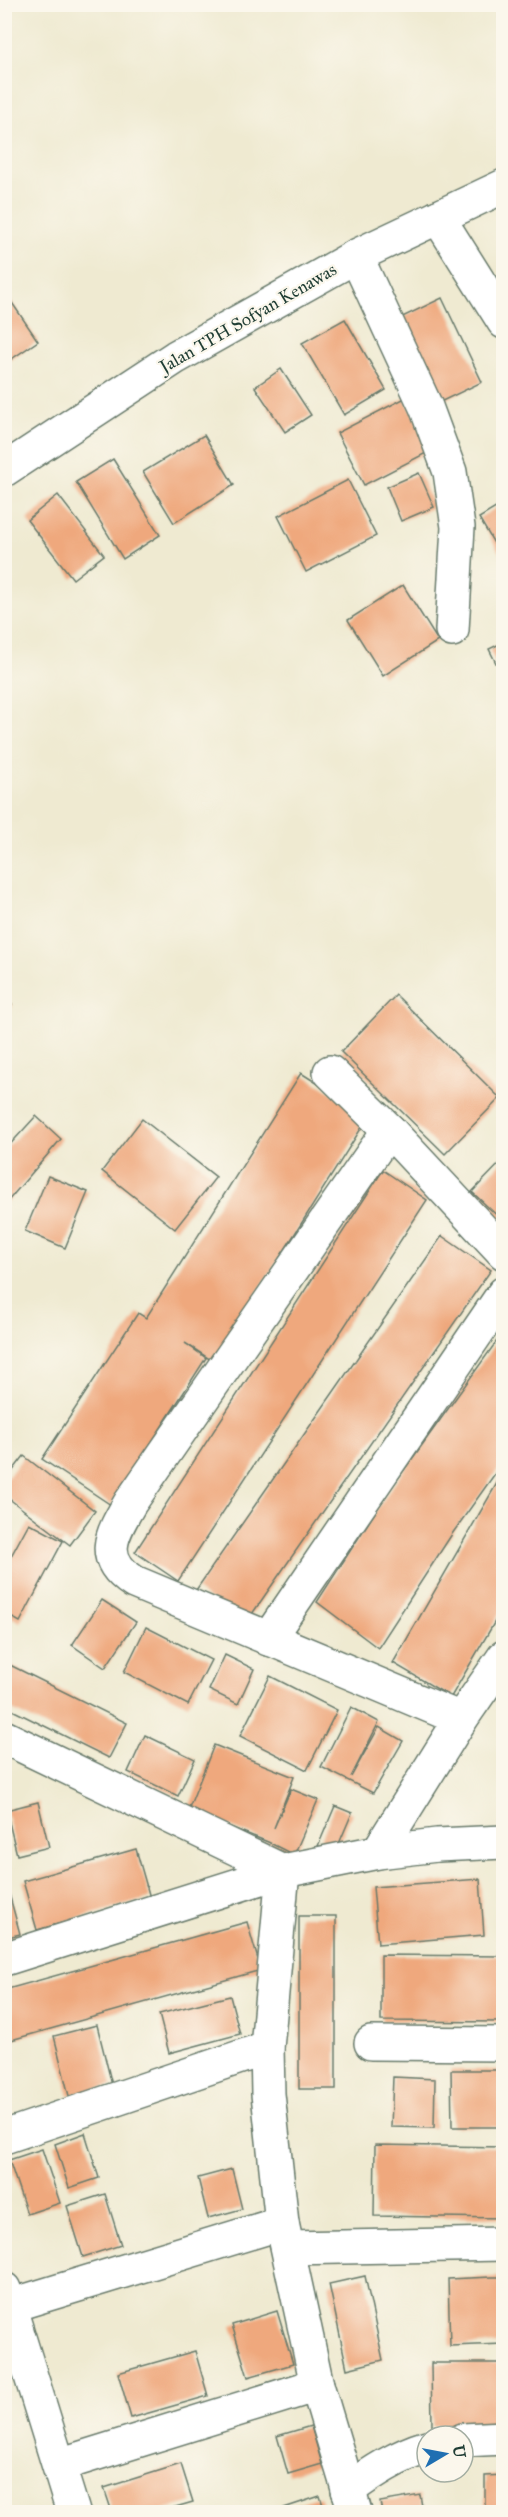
<svg xmlns="http://www.w3.org/2000/svg" width="508" height="2517" font-family="'IM FELL Great Primer',serif">
	<style>
		.building { fill: #efa87d }
		.lines { fill: none; stroke-linecap: round; stroke-linejoin: round }
		.street-casing { stroke: #687a6b; stroke-width: 36 }
		.street { stroke: #fff; stroke-width: 33 }
		.labels { text-anchor: middle; dominant-baseline: central; stroke-width: 4.5; stroke-linejoin: round; paint-order: stroke }
		.street-label { font-size: 18px; fill: #1f3d34; stroke: #fbf7ec }
	</style>
	<rect width="100%" height="100%" fill="#fbf7ec"/>
	<filter id="ink" filterUnits="userSpaceOnUse"><feTurbulence type="fractalNoise" baseFrequency=".0167" numOctaves="2"/><feDisplacementMap in="SourceGraphic" scale="12" xChannelSelector="R" yChannelSelector="G"/><feConvolveMatrix kernelMatrix="1 2 1 2 8 2 1 2 1" color-interpolation-filters="sRGB"/></filter>
	<filter id="wash" filterUnits="userSpaceOnUse"><feTurbulence type="fractalNoise" baseFrequency=".008" numOctaves="4" result="noise"/><feDisplacementMap in="SourceGraphic" scale="24" xChannelSelector="R" yChannelSelector="G"/><feGaussianBlur stdDeviation="1.35" result="paint"/><feColorMatrix in="noise" values="0 0 0 0 0 0 0 0 0 0 0 0 0 0 0 0 0 1.4 0 .05"/><feComposite in="paint" operator="in"/></filter>
	<g filter="url(#wash)">
		<rect width="100%" height="100%" fill="#efead1"/>
		<g id="blocks">
			<g class="building">
				<path d="M 4,291 L 38,341 L 4,364 Z"/>
				<path d="M 442,298 L 482,382 L 436,404 L 396,320 Z"/>
				<path d="M 345,319 L 386,390 L 344,415 L 302,343 Z"/>
				<path d="M 281,369 L 311,415 L 285,432 L 255,387 Z"/>
				<path d="M 405,398 L 432,450 L 364,485 L 337,433 Z"/>
				<path d="M 204,435 L 234,485 L 174,523 L 143,472 Z"/>
				<path d="M 113,459 L 160,535 L 123,559 L 76,482 Z"/>
				<path d="M 419,473 L 434,507 L 401,521 L 387,487 Z"/>
				<path d="M 348,480 L 376,536 L 306,572 L 278,516 Z"/>
				<path d="M 58,495 L 104,555 L 73,579 L 27,520 Z"/>
				<path d="M 504,503 L 504,560 L 479,518 Z"/>
				<path d="M 403,585 L 438,641 L 383,676 L 348,620 Z"/>
				<path d="M 504,642 L 504,679 L 489,649 Z"/>
				<path d="M 396,995 L 500,1098 L 445,1154 L 341,1052 Z"/>
				<path d="M 4,1000 L 12,1005 L 4,1017 Z"/>
				<path d="M 301,1073 L 369,1116 L 214,1362 L 185,1343 L 206,1358 L 111,1505 L 42,1459 L 138,1313 L 146,1318 Z"/>
				<path d="M 36,1116 L 61,1139 L 7,1202 L 4,1200 L 4,1151 Z"/>
				<path d="M 142,1119 L 216,1177 L 175,1229 L 102,1171 Z"/>
				<path d="M 504,1159 L 504,1222 L 472,1192 Z"/>
				<path d="M 383,1170 L 427,1200 L 178,1581 L 135,1552 Z"/>
				<path d="M 48,1176 L 88,1192 L 65,1248 L 25,1231 Z"/>
				<path d="M 442,1236 L 491,1270 L 245,1624 L 196,1590 Z"/>
				<path d="M 504,1331 L 504,1461 L 452,1534 L 378,1648 L 317,1602 L 389,1491 Z"/>
				<path d="M 24,1456 L 95,1511 L 70,1545 L 4,1495 L 4,1482 Z"/>
				<path d="M 504,1471 L 504,1606 L 451,1697 L 393,1663 Z"/>
				<path d="M 29,1523 L 63,1541 L 20,1622 L 4,1613 L 4,1569 Z"/>
				<path d="M 102,1600 L 136,1622 L 105,1668 L 72,1645 Z"/>
				<path d="M 146,1627 L 211,1660 L 188,1705 L 124,1672 Z"/>
				<path d="M 225,1655 L 254,1669 L 238,1704 L 209,1690 Z"/>
				<path d="M 10,1665 L 127,1723 L 109,1758 L 4,1706 L 4,1677 Z"/>
				<path d="M 270,1676 L 337,1710 L 307,1770 L 240,1736 Z"/>
				<path d="M 351,1707 L 379,1722 L 351,1777 L 379,1727 L 403,1741 L 373,1793 L 321,1767 Z"/>
				<path d="M 145,1735 L 195,1759 L 178,1796 L 128,1772 Z"/>
				<path d="M 214,1745 L 294,1777 L 274,1828 L 291,1789 L 318,1800 L 294,1855 L 268,1842 L 188,1810 Z"/>
				<path d="M 38,1802 L 49,1847 L 17,1855 L 6,1810 Z"/>
				<path d="M 335,1806 L 352,1813 L 335,1853 L 318,1846 Z"/>
				<path d="M 136,1849 L 150,1898 L 37,1930 L 23,1881 Z"/>
				<path d="M 4,1875 L 20,1934 L 4,1938 Z"/>
				<path d="M 480,1879 L 484,1935 L 378,1944 L 373,1887 Z"/>
				<rect x="299" y="1916" width="37" height="173"/>
				<path d="M 247,1922 L 261,1970 L 4,2042 L 4,1990 Z"/>
				<path d="M 381,1955 L 504,1956 L 504,2022 L 381,2021 Z"/>
				<path d="M 230,1996 L 240,2034 L 169,2053 L 159,2014 Z"/>
				<path d="M 97,2025 L 112,2085 L 69,2096 L 54,2036 Z"/>
				<path d="M 451,2070 L 504,2070 L 504,2127 L 452,2127 Z"/>
				<path d="M 393,2077 L 435,2079 L 434,2128 L 391,2127 Z"/>
				<path d="M 85,2133 L 99,2178 L 69,2188 L 55,2144 Z"/>
				<path d="M 375,2145 L 504,2147 L 504,2218 L 374,2216 Z"/>
				<path d="M 42,2149 L 60,2203 L 27,2214 L 9,2160 Z"/>
				<path d="M 232,2169 L 242,2209 L 208,2218 L 198,2178 Z"/>
				<path d="M 105,2194 L 121,2245 L 83,2257 L 67,2206 Z"/>
				<path d="M 365,2276 L 383,2360 L 347,2369 L 329,2284 Z"/>
				<path d="M 492,2277 L 504,2277 L 504,2344 L 450,2346 L 448,2279 Z"/>
				<path d="M 277,2311 L 293,2364 L 248,2377 L 232,2325 Z"/>
				<path d="M 195,2351 L 208,2396 L 131,2418 L 118,2373 Z"/>
				<path d="M 431,2363 L 504,2363 L 504,2425 L 432,2426 Z"/>
				<path d="M 311,2426 L 322,2464 L 288,2474 L 277,2436 Z"/>
				<path d="M 181,2464 L 193,2502 L 158,2512 L 112,2512 L 104,2488 Z"/>
				<path d="M 504,2475 L 504,2512 L 485,2512 L 485,2476 Z"/>
				<path d="M 420,2495 L 423,2512 L 382,2512 L 380,2502 Z"/>
				<path d="M 320,2496 L 325,2512 L 286,2512 L 284,2508 Z"/>
			</g>
		</g>
	</g>
	<g filter="url(#ink)">
		<use href="#blocks" fill-opacity="0" stroke="#687a6b" stroke-width="1.5"/>
		<g class="lines">
			<g class="street-casing">
				<g id="street">
					<path d="M 438,217 L 504,322"/>
					<path d="M 356,256 L 426,407 L 450,472 L 458,527 L 452,630"/>
					<path d="M 4,470 L 176,357 L 356,256 L 504,186"/>
					<path d="M 330,1072 L 389,1130 L 504,1253"/>
					<path d="M 389,1130 L 130,1503 C 112,1534 97,1558 134,1582 L 461,1719 L 504,1657"/>
					<path d="M 268,1639 L 504,1293"/>
					<path d="M 4,1737 L 283,1871 L 267,2048 L 268,2094 L 282,2223 L 317,2385 L 355,2512"/>
					<path d="M 378,1852 L 461,1719"/>
					<path d="M 4,1959 L 283,1871 L 378,1852 L 437,1845 L 504,1842"/>
					<path d="M 371,2043 L 504,2044"/>
					<path d="M 4,2137 L 267,2048"/>
					<path d="M 288,2248 L 504,2244"/>
					<path d="M 4,2289 L 73,2512"/>
					<path d="M 9,2306 L 282,2223"/>
					<path d="M 463,2440 L 504,2438"/>
					<path d="M 59,2465 L 317,2385"/>
					<path d="M 348,2490 C 373,2472 397,2456 427,2447"/>
				</g>
			</g>
			<use href="#street" class="street"/>
		</g>
	</g>
	<g class="labels">
		<g class="street-label">
			<text transform="translate(248 318) rotate(-30)">Jalan TPH Sofyan Kenawas</text>
		</g>
	</g>
	<rect width="508" height="2517" fill="none" stroke="#fbf7ec" stroke-width="24"/>
	<g transform="translate(445 2454) rotate(80)"><circle r="28" fill="#fbf7ec" stroke="#a3ada2" stroke-width="1.5"/>
	<path d="M0-4.5L10 22L0 15L-10 22Z" fill="#1f6fb2"/>
	<text y="-9" font-size="16" font-weight="bold" text-anchor="middle" fill="#1f3d34">U</text>
	</g>
</svg>
